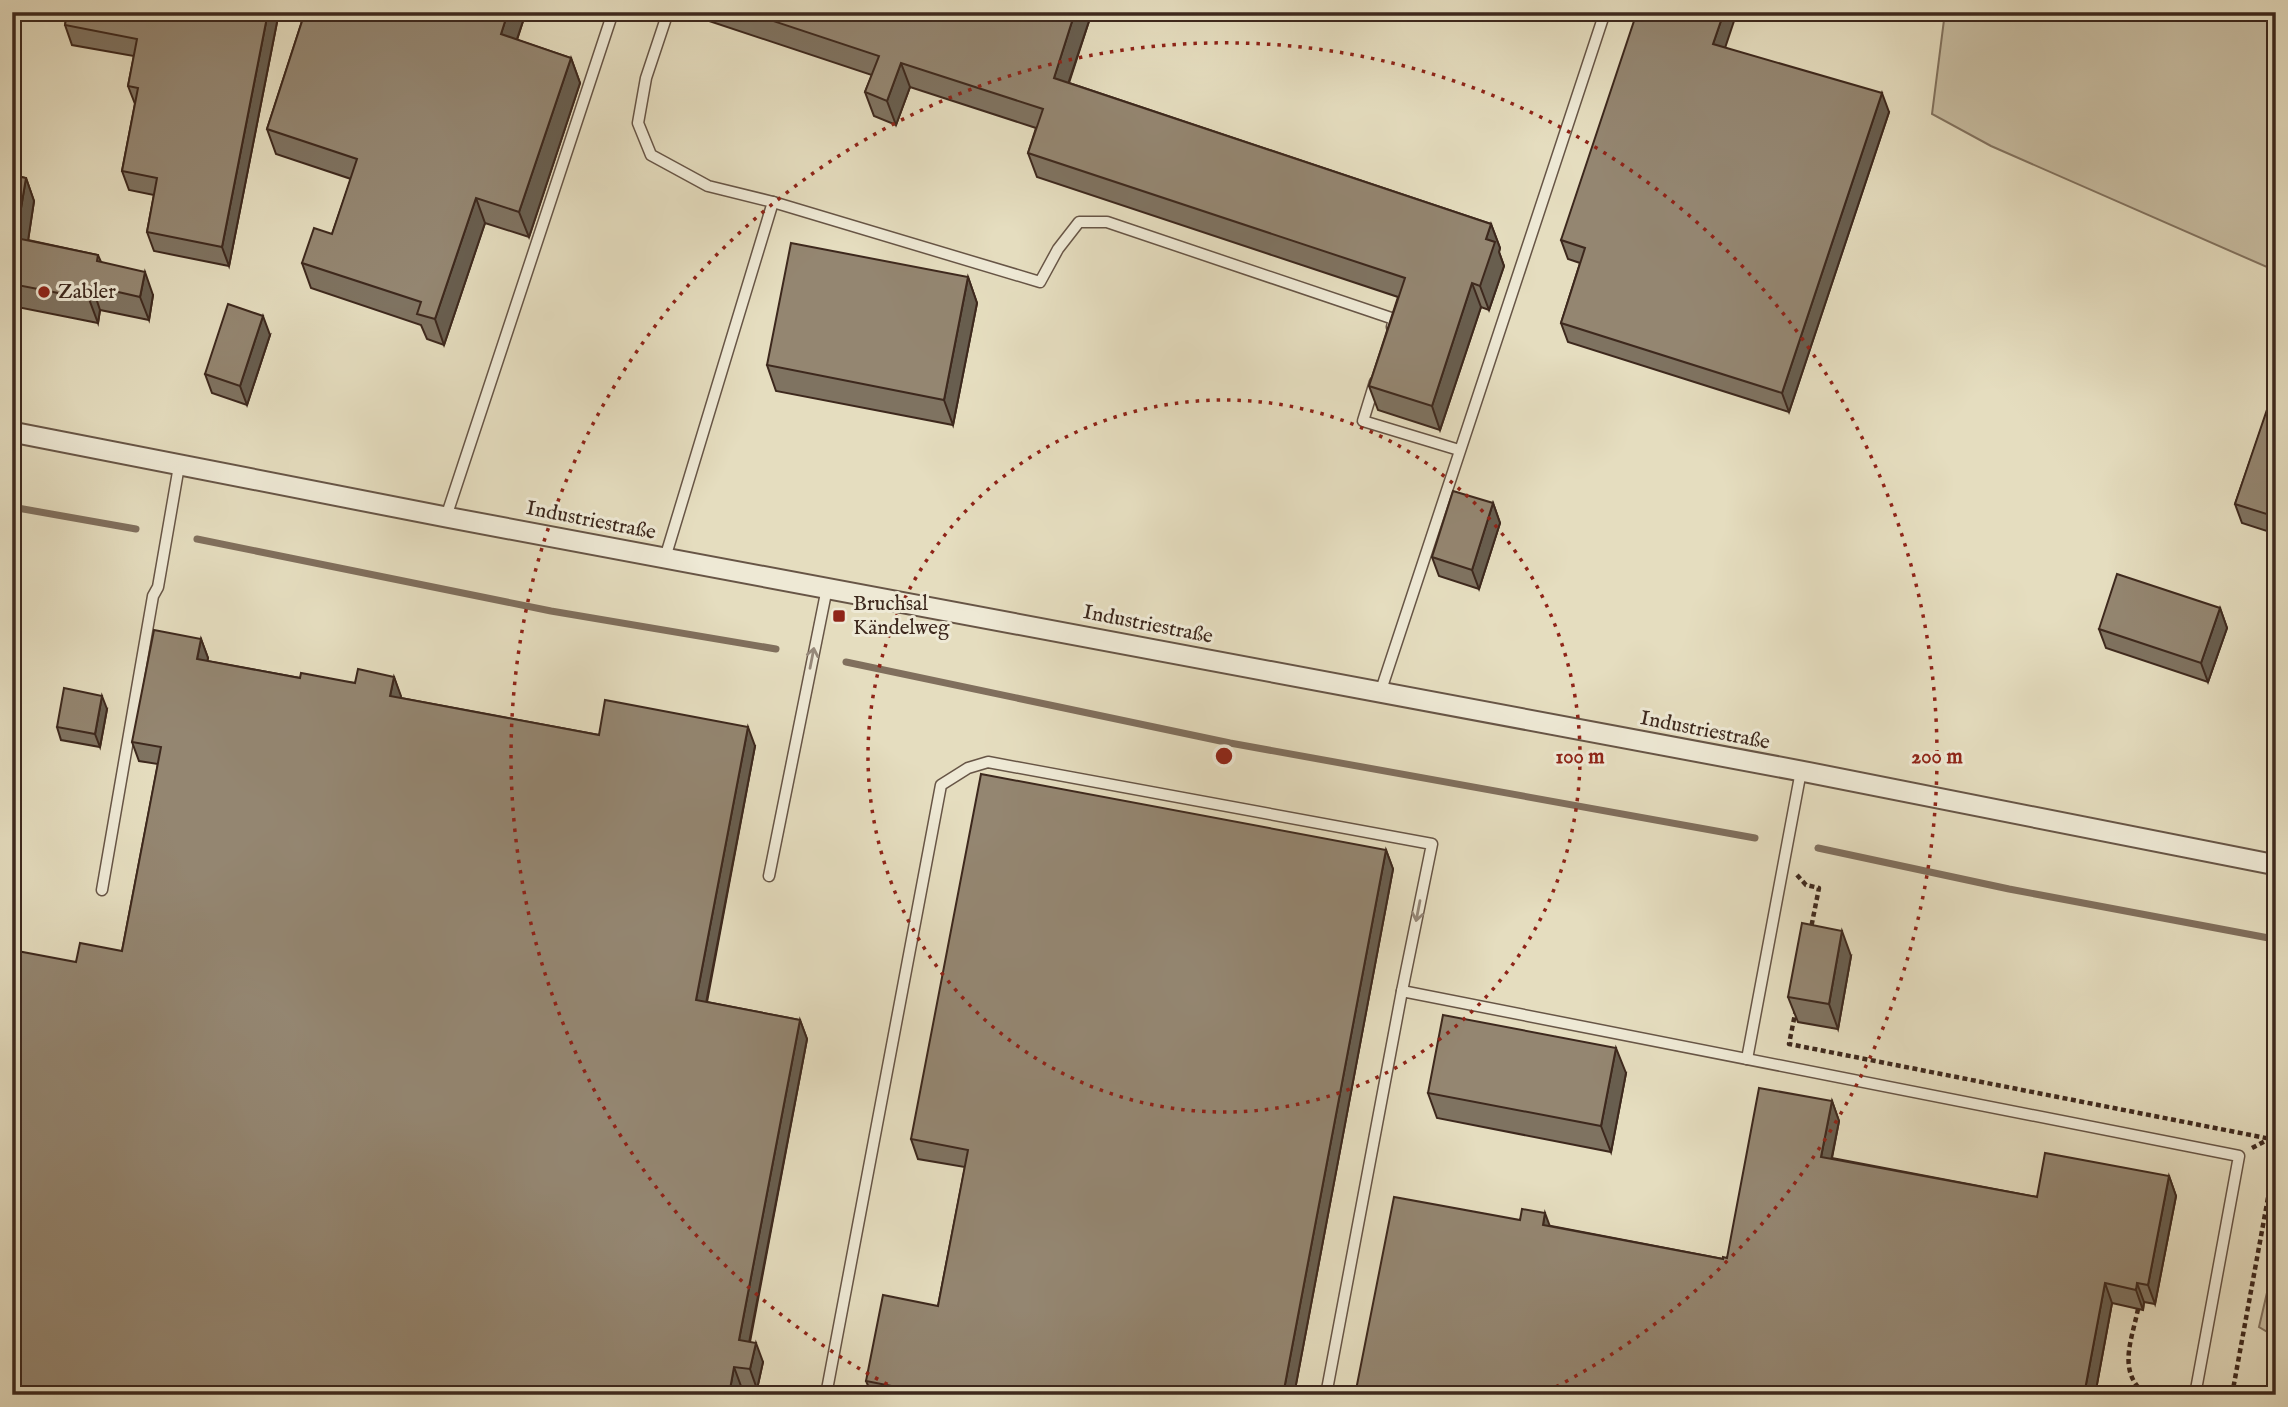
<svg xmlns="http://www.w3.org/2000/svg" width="2288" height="1407" font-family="'IM FELL English',serif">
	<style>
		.green { fill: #c8bea3; stroke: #827360; stroke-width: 2 }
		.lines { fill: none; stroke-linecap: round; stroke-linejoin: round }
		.stream { stroke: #806f5d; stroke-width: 7 }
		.lane-casing { stroke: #675546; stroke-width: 13 }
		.street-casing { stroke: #675546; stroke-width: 23 }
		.path { stroke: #3d281d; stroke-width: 4.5; stroke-dasharray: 5 3.5; stroke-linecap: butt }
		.lane { stroke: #eee9d5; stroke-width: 10 }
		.street { stroke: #eee9d5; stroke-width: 19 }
		.wall { fill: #7f7361; stroke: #3d281d; stroke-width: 2 }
		.shaded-wall { fill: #685e4f; stroke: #3d281d; stroke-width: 2 }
		.building { fill: #948671; stroke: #3d281d; stroke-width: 2 }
		.oneway { stroke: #968879 }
		.ring { fill: none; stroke: #8f2418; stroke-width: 3.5; stroke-dasharray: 3.5 7 }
		.poi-dot { fill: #8f2418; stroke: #eee9d5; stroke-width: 2.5 }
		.labels { text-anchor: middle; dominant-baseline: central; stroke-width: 6; stroke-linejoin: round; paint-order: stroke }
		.poi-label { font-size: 21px; fill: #3d281d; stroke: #eee9d5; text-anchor: start }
		.street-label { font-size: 21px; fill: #3d281d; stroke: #eee9d5 }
		.centre { fill: #8f2418; stroke: #eee9d5; stroke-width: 3.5 }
		.ring-label { font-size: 21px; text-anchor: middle; font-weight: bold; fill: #8f2418; stroke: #eee9d5; stroke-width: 6; stroke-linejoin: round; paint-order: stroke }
	</style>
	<rect width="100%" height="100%" fill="#e5ddbf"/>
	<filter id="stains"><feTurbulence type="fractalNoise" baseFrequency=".00286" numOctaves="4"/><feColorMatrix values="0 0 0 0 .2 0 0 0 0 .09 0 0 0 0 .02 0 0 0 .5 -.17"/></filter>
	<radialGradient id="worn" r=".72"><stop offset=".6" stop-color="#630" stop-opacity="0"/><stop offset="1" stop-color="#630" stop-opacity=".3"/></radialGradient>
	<g class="green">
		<path d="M 1945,12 L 2276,12 L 2276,271 L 1991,146 L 1932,114 Z"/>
		<path d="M 2276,1254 L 2276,1337 L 2259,1327 Z"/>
	</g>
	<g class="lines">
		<g class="stream">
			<path d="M 2275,12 L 2276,13"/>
			<path d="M 12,507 L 136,529"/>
			<path d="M 197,539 L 551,611 L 776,649"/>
			<path d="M 846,662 L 1230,743 L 1755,838"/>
			<path d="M 1818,848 L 2009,889 L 2274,939"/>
		</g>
		<g class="lane-casing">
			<g id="lane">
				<path d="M 773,202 L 1040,282 L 1058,249 L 1079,222 L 1107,222 L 1394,319 L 1392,327"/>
				<path d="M 1375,382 L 1363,421 L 1459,450"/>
				<path d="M 446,517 L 613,12"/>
				<path d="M 665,558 L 773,202 L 708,186 L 651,155 L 638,123 L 646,78 L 668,12"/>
				<path d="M 1380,693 L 1605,12"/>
				<path d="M 769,876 L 827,588"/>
				<path d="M 102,890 L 153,596 L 158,587 L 179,466"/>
				<path d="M 1747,1059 L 1801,771"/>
				<path d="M 826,1395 L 941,785 L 968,768 L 988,762 L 1432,844 L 1402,991"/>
				<path d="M 1326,1395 L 1402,991 L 2239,1156 L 2195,1395"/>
			</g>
		</g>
		<g class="street-casing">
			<path id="street" d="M 12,432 L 446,517 L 1801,771 L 2276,865"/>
		</g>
		<g class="path">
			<path d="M 1797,875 L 1806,885 L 1819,888 L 1811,928"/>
			<path d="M 1796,1009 L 1789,1044 L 2276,1140"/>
			<path d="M 2252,1148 L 2269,1139 L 2276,1086"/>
			<path d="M 2138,1309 C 2132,1340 2116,1373 2147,1395"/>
			<path d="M 2232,1395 L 2276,1154"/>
		</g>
		<use href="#lane" class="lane"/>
		<use href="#street" class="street"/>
	</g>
	<g class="wall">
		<path d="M 60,12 L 279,12 L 229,266 L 154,251 L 147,232 L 154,195 L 129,190 L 122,171 L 135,104 L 128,86 L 134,56 L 72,45 L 65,25 L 67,16 L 61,14 Z"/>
		<path d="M 305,12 L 526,12 L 517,40 L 571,58 L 580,83 L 529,237 L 485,223 L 444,345 L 427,339 L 421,325 L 311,288 L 302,263 L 332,234 L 351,179 L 276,154 L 267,129 Z"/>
		<path d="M 682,12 L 1092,12 L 1069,83 L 1491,224 L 1500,248 L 1499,252 L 1504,266 L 1489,310 L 1481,307 L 1440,430 L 1378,410 L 1369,386 L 1398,297 L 1037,177 L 1028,153 L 1036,128 L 910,87 L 896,125 L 874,116 L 865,92 L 872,75 Z"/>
		<path d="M 1725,48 L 1889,112 L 1789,412 L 1568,342 L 1561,323 L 1580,263 L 1568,259 L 1561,240 Z"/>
		<path d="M 12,175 L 26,178 L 34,201 L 28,240 L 98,255 L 101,262 L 153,295 L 149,320 L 100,310 L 98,323 L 12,306 Z"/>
		<path d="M 968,277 L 977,303 L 953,425 L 776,391 L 767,365 Z"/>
		<path d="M 270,335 L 247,405 L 212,393 L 205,374 Z"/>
		<path d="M 2276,386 L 2276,534 L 2242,523 L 2235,504 Z"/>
		<path d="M 1493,503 L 1500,523 L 1479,589 L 1439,576 L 1432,557 Z"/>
		<path d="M 2220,608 L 2227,628 L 2208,682 L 2106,648 L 2099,629 Z"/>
		<path d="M 201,639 L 208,658 L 207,661 L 300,678 L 355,683 L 394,677 L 401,698 L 599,735 L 755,746 L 707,1002 L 800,1020 L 807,1039 L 750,1342 L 763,1362 L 757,1389 L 741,1386 L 740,1395 L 12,1395 L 76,962 L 122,951 L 158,764 L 139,761 L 132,742 Z"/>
		<path d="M 107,709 L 100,747 L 61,740 L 57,727 Z"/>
		<path d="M 1386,850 L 1393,869 L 1294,1395 L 872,1395 L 866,1381 L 938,1306 L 965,1167 L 918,1159 L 911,1139 Z"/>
		<path d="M 1851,956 L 1838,1029 L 1798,1022 L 1788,997 Z"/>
		<path d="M 1626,1073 L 1611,1152 L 1437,1118 L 1428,1093 Z"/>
		<path d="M 1832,1101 L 1839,1121 L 1832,1158 L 2037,1197 L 2169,1176 L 2176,1196 L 2155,1304 L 2144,1302 L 2143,1310 L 2112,1303 L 2095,1395 L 1355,1395 L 1520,1220 L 1723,1259 L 1727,1258 Z"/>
	</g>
	<g class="shaded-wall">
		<path d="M 268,12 L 279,12 L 229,266 L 222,247 Z"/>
		<path d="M 508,12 L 526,12 L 510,60 L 501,34 Z"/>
		<path d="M 1075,12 L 1092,12 L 1062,102 L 1054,78 Z"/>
		<path d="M 1724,12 L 1737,12 L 1720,63 L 1713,44 Z"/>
		<path d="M 571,58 L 580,83 L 529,237 L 519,212 Z"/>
		<path d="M 901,63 L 910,87 L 896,125 L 887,101 Z"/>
		<path d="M 1882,93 L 1889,112 L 1789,412 L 1782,393 Z"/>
		<path d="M 26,178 L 34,201 L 25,261 L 16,238 Z"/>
		<path d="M 476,198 L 485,223 L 444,345 L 435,319 Z"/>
		<path d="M 1491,224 L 1500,248 L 1499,252 L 1504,266 L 1489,310 L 1480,286 L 1486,239 Z"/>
		<path d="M 145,272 L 153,295 L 149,320 L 140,297 Z"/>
		<path d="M 968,277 L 977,303 L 953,425 L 944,400 Z"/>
		<path d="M 1472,283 L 1481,307 L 1440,430 L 1432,406 Z"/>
		<path d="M 92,286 L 100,310 L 98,323 L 89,299 Z"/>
		<path d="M 263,316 L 270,335 L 247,405 L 240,386 Z"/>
		<path d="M 1493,503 L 1500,523 L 1479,589 L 1472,570 Z"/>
		<path d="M 2220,608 L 2227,628 L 2208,682 L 2201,663 Z"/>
		<path d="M 201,639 L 208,658 L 204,678 L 197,659 Z"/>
		<path d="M 394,677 L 401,696 L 397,715 L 390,696 Z"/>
		<path d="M 102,696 L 107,709 L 100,747 L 95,734 Z"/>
		<path d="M 748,727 L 755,746 L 703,1019 L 696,1000 Z"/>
		<path d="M 1386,850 L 1393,869 L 1294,1395 L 1283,1395 Z"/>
		<path d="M 1842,931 L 1851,956 L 1838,1029 L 1829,1004 Z"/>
		<path d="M 800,1020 L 807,1039 L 746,1359 L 739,1340 Z"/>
		<path d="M 1616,1048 L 1626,1073 L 1611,1152 L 1601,1126 Z"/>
		<path d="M 1832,1101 L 1839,1121 L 1828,1176 L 1821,1157 Z"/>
		<path d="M 2169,1176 L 2176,1196 L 2155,1304 L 2148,1285 Z"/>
		<path d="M 1545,1213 L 1552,1232 L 1543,1225 Z"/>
		<path d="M 2105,1283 L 2112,1303 L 2095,1395 L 2084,1395 Z"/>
		<path d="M 2137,1283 L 2144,1302 L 2143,1310 L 2136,1290 Z"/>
		<path d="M 756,1343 L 763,1362 L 757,1389 L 750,1369 Z"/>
		<path d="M 734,1367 L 741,1386 L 740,1395 L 729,1395 Z"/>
	</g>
	<g class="building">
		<path d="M 67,12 L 268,12 L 222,247 L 147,232 L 157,178 L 122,171 L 138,88 L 128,86 L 137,39 L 65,25 Z"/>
		<path d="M 305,12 L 508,12 L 501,34 L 571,58 L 519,212 L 476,198 L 435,319 L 417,314 L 421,302 L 302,263 L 314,228 L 332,234 L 357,159 L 267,129 Z"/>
		<path d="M 746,12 L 1075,12 L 1054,78 L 1491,224 L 1486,239 L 1495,242 L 1480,286 L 1472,283 L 1432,406 L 1369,386 L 1405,278 L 1028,153 L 1043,109 L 901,63 L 887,101 L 865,92 L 879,56 Z"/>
		<path d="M 1637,12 L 1724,12 L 1713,44 L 1882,93 L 1782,393 L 1561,323 L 1585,248 L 1561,240 Z"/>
		<path d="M 12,175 L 26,178 L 16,238 L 98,255 L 97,261 L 145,272 L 140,297 L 92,286 L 89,299 L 12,284 Z"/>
		<path d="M 791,243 L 968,277 L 944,400 L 767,365 Z"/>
		<path d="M 228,304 L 263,316 L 240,386 L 205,374 Z"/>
		<path d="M 2275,386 L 2276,386 L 2276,517 L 2235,504 Z"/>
		<path d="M 1453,491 L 1493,503 L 1472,570 L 1432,557 Z"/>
		<path d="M 2117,574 L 2220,608 L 2201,663 L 2099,629 Z"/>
		<path d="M 154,630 L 201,639 L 197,659 L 300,678 L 301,673 L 355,683 L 358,669 L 394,677 L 390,696 L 599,735 L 605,700 L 748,727 L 696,1000 L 800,1020 L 739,1340 L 756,1343 L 750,1369 L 734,1367 L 729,1395 L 12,1395 L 12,950 L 76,962 L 80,943 L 122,951 L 161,747 L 132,742 Z"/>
		<path d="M 64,688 L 102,696 L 95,734 L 57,727 Z"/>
		<path d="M 981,774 L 1386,850 L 1283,1395 L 921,1395 L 922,1392 L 866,1381 L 883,1295 L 938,1306 L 968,1150 L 911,1139 Z"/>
		<path d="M 1802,923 L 1842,931 L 1829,1004 L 1788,997 Z"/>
		<path d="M 1443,1015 L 1616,1048 L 1601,1126 L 1428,1093 Z"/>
		<path d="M 1759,1088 L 1832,1101 L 1821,1157 L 2037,1197 L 2045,1153 L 2169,1176 L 2148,1285 L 2137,1283 L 2136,1290 L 2105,1283 L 2084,1395 L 1355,1395 L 1394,1197 L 1520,1220 L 1522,1209 L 1545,1213 L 1543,1225 L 1723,1259 L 1723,1257 L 1727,1258 Z"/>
	</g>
	<defs><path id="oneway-shaft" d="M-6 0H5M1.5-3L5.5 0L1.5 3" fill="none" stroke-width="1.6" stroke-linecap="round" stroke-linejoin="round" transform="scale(1.75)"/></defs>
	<g class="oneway">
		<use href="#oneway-shaft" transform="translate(812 658) rotate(-79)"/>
		<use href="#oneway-shaft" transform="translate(1418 911) rotate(101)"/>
	</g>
	<g class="ring">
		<circle cx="1224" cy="756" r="356"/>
		<path d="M906 1394A713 713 0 1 1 1542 1394"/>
	</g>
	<g class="poi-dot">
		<circle cx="44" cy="292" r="7"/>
		<rect x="832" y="609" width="14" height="14" rx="3.5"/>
	</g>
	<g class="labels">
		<g class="poi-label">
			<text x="58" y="292">Zabler</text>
			<text x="853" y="604">Bruchsal<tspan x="853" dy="24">Kändelweg</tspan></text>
		</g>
		<g class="street-label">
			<text transform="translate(591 521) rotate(11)">Industriestraße</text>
			<text transform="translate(1148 625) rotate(11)">Industriestraße</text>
			<text transform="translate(1705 731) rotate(11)">Industriestraße</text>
		</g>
	</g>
	<circle cx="1224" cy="756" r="10" class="centre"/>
	<g class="ring-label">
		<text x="1580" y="763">100 m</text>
		<text x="1937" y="763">200 m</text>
	</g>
	<rect width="2288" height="1407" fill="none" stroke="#e5ddbf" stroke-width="42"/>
	<rect x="14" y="14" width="2260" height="1379" fill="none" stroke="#3d281d" stroke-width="3.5"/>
	<rect x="21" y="21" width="2246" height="1365" fill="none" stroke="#3d281d" stroke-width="2"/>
	<rect width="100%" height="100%" filter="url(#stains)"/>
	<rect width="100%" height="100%" fill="url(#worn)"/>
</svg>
